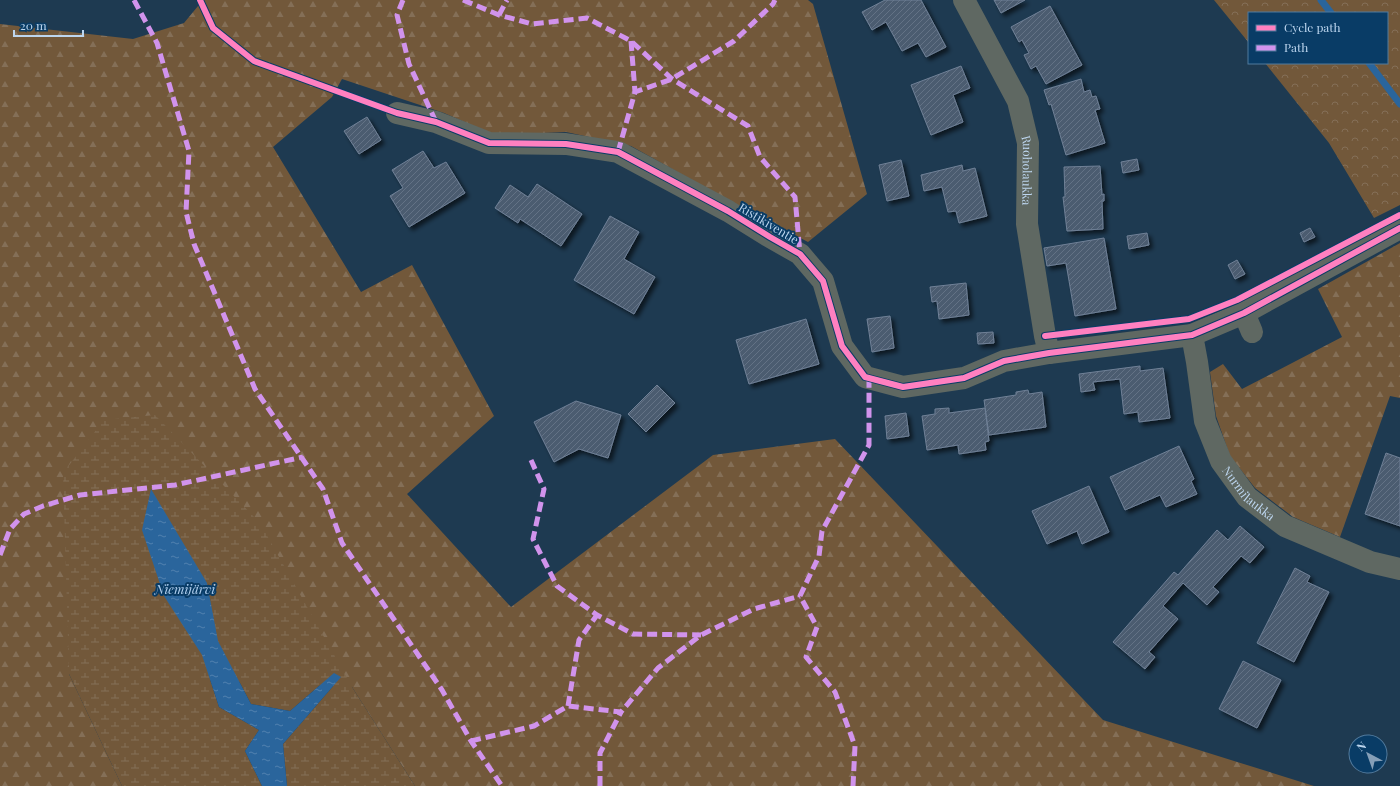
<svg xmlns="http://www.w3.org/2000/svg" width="1400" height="786" font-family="'Playfair Display',serif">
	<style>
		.forest { fill: url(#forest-firs) }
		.wetland { fill: url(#wetland-marsh) }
		.park { fill: url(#park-crowns) }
		.water { fill: url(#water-ripples) }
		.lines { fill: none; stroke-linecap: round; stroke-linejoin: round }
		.stream { stroke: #2a659c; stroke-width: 7 }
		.building { fill: url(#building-hatch); stroke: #708197; filter: url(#shadow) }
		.minor { stroke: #5f6862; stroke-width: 22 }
		.quiet { stroke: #d193ec; stroke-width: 5; stroke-dasharray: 10 5; stroke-linecap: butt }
		.cycleway-casing { stroke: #093c66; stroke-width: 8 }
		.cycleway { stroke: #ff80c0; stroke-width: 6 }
		.labels { text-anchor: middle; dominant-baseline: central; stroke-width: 4; stroke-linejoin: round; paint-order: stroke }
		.street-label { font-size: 12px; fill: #bdd6ef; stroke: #093c66 }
		.water-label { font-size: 13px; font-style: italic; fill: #afceee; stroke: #093c66 }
	</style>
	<defs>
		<pattern id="forest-firs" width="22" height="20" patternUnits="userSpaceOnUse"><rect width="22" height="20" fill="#72583a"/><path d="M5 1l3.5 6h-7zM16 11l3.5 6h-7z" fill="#846f57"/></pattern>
		<pattern id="wetland-marsh" width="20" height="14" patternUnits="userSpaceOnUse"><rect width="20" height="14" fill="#72583a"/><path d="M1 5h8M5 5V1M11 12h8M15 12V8" fill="none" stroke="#846f57"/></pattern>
		<pattern id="park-crowns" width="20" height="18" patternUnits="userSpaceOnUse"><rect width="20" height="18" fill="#72583a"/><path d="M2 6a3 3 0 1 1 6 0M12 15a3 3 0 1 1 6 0" fill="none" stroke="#846f57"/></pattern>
		<pattern id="water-ripples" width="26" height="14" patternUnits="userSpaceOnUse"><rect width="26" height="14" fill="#2a659c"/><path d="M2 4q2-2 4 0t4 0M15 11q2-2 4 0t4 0" fill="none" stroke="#5181af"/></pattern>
		<pattern id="building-hatch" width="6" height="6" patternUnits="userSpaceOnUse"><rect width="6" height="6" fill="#4b5b70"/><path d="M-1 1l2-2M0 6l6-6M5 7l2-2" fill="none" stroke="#637285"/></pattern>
		<filter id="shadow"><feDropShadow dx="3.5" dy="3.5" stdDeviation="2" flood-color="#0009"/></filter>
	</defs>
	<rect width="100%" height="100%" fill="#1e3a51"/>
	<g class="forest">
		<path d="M 203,0 L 808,0 L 813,4 L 867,194 L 808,242 L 735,204 L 631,146 L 566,132 L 494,135 L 444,113 L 342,79 L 332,97 L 273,147 L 361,292 L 412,265 L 494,416 L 407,494 L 511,607 L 713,455 L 835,439 L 1103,720 L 1314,786 L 415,786 L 352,687 L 69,674 L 122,786 L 0,786 L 0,24 L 133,39 L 184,23 Z"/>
		<path d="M 1400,243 L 1400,398 L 1390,396 L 1340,537 L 1293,517 L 1255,488 L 1230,456 L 1216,416 L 1210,372 L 1223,364 L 1242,389 L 1342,337 L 1318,289 Z"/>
	</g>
	<path class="wetland" d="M 155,415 L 260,523 L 352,687 L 415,786 L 287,786 L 283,744 L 341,677 L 334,673 L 290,711 L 251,704 L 218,641 L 207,583 L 151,490 L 142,530 L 164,596 L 202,655 L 219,707 L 259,730 L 245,751 L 262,786 L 122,786 L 69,674 L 63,473 L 104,420 Z"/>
	<path class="park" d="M 1214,0 L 1400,0 L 1400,205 L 1374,218 L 1329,143 L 1265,63 L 1387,63 L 1387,13 L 1249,13 L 1249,43 Z"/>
	<path class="water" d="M 151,489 L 207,583 L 218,641 L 251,704 L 290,711 L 334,673 L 341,677 L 283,744 L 287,786 L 262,786 L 245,751 L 259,730 L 219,707 L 202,655 L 164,596 L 142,530 Z"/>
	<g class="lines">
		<g class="stream">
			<path d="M 1321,0 L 1331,13"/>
			<path d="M 1369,63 L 1400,104"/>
		</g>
	</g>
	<g class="building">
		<path d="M 885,0 L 921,0 L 946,47 L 926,57 L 918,43 L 902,51 L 886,22 L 872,30 L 862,12 Z"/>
		<path d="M 994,0 L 1025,0 L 1001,13 Z"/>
		<path d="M 1050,6 L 1082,65 L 1046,84 L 1036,66 L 1031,69 L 1024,55 L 1029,53 L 1022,40 L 1019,42 L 1011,27 Z"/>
		<path d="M 961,66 L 970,88 L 953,95 L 963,122 L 931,135 L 911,85 Z"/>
		<path d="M 1081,79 L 1084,92 L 1090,90 L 1092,97 L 1096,96 L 1100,109 L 1095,110 L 1105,143 L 1066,155 L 1051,104 L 1049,105 L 1044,90 Z"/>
		<path d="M 367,117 L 381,140 L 359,154 L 344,131 Z"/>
		<path d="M 423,151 L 434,168 L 446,162 L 465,193 L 409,227 L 390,196 L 403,188 L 392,170 Z"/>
		<path d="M 1137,159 L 1139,170 L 1123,173 L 1121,162 Z"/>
		<path d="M 901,160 L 909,196 L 887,201 L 879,165 Z"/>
		<path d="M 962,165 L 963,171 L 975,168 L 987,216 L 959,223 L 956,211 L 948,212 L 942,187 L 924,191 L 921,175 Z"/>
		<path d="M 1100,166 L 1102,195 L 1104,194 L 1104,201 L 1102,201 L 1103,229 L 1067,231 L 1063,197 L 1065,197 L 1064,167 Z"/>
		<path d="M 537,184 L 582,214 L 561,246 L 520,219 L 518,223 L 495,208 L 510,185 L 528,197 Z"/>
		<path d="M 610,216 L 639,232 L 624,259 L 655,277 L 634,314 L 574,280 Z"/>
		<path d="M 1310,228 L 1315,237 L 1304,242 L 1300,233 Z"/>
		<path d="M 1147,233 L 1149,245 L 1129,249 L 1127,236 Z"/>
		<path d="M 1104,238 L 1116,309 L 1075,316 L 1066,263 L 1047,266 L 1044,248 Z"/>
		<path d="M 1237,260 L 1245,274 L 1235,279 L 1228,265 Z"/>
		<path d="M 966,283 L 969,315 L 939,319 L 937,301 L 932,302 L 930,287 Z"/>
		<path d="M 890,316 L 894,348 L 872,352 L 867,319 Z"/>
		<path d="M 806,319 L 819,364 L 749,384 L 736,340 Z"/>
		<path d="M 993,332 L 994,343 L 978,344 L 977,333 Z"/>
		<path d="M 1140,366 L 1140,371 L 1163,368 L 1170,418 L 1139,422 L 1138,412 L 1124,414 L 1120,379 L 1093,382 L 1095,390 L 1081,392 L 1079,374 Z"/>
		<path d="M 657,385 L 675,403 L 646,432 L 628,414 Z"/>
		<path d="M 1028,390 L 1029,394 L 1042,392 L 1046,427 L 989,435 L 984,400 L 1016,395 L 1016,392 Z"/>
		<path d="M 576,401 L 621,415 L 608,458 L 579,449 L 554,462 L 534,422 Z"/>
		<path d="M 949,408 L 949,413 L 985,408 L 989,441 L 985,442 L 986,450 L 959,454 L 958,445 L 927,450 L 922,416 L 935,414 L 935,409 Z"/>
		<path d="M 906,413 L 909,436 L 887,439 L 885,416 Z"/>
		<path d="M 1179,446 L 1194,479 L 1191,481 L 1197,494 L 1166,507 L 1160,495 L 1125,510 L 1110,477 Z"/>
		<path d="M 1386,453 L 1400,458 L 1400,526 L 1365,514 Z"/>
		<path d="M 1089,486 L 1109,532 L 1082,544 L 1077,531 L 1047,544 L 1032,511 Z"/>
		<path d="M 1240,526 L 1264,547 L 1250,563 L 1241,556 L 1213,587 L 1219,592 L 1207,605 L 1183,583 L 1163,606 L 1178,619 L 1149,652 L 1155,657 L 1145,669 L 1113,642 L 1174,572 L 1178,575 L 1217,530 L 1228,540 Z"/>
		<path d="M 1295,568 L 1310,576 L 1307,582 L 1329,592 L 1294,662 L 1257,643 Z"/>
		<path d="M 1243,661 L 1281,680 L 1257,728 L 1219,709 Z"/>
	</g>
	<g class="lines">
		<g class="minor">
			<path id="s1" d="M 964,0 L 1018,101 L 1028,143 L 1027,224 L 1045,336 L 1049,353"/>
			<path d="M 397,113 L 436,122 L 489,143 L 566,144 L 618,152 L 728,211 L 770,237 L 800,254 L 823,281 L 842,346 L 865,377 L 903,387 L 964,378 L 1004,361 L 1049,353 L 1192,335 L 1244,313 L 1400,228"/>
			<path d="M 1244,313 L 1252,332"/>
			<path id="s2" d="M 1192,335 L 1197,362 L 1205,421 L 1221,461 L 1247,497 L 1285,526 L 1370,562 L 1400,569"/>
		</g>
		<g class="quiet">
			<path d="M 134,0 L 157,43 L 189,151 L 186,212 L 194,244 L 255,389 L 323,489 L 342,543 L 442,690 L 471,741 L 502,786"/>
			<path d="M 403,0 L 397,15 L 409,64 L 436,122"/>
			<path d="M 463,0 L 499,15 L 532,24 L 587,18 L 631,41 L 672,79 L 748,126 L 760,157 L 795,197 L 800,254"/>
			<path d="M 499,15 L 507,0"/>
			<path d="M 631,41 L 635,92"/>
			<path d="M 618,152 L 635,92 L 672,79 L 734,41 L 773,4 L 775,0"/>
			<path d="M 531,460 L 544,489 L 533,539 L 557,586 L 597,615 L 633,634 L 701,635"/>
			<path d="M 0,555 L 10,529 L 24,514 L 43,506 L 80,495 L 175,485 L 303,457"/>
			<path d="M 568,706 L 579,640 L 597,615"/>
			<path d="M 471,741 L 534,726 L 568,706 L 621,712 L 658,668 L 701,635 L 754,609 L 800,596"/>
			<path d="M 600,786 L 600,753 L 621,712"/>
			<path d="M 853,786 L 855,746 L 835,692 L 806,657 L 817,627 L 800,596 L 819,556 L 822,531 L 869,445 L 869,378"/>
		</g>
		<g class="cycleway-casing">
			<g id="cycleway">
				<path d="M 200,0 L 213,28 L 254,61 L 397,113 L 436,122 L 489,143 L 566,144 L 618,152 L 728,211 L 770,237 L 800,254 L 823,281 L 842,346 L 865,377 L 903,387 L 964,378 L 1004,361 L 1049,353 L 1192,335 L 1244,313 L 1400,228"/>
				<path d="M 1045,336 L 1189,319 L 1237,300 L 1400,215"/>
			</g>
		</g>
		<use href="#cycleway" class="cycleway"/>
	</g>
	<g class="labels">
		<g class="street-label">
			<text stroke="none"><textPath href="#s1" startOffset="185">Ruoholaukka</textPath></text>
			<text transform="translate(769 223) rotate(31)">Ristikiventie</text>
			<text stroke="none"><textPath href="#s2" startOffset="173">Nurmilaukka</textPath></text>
		</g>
		<g class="water-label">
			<text x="185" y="588">Niemijärvi</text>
		</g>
	</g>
	<rect x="1248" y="12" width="140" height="52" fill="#093c66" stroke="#517a9d"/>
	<rect x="1256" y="25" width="20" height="6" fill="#ff80c0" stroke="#517a9d"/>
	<text x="1284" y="32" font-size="12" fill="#bdd6ef">Cycle path</text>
	<rect x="1256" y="45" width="20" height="6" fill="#d193ec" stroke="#517a9d"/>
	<text x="1284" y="52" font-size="12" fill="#bdd6ef">Path</text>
	<g transform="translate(1368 754) rotate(319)"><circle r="19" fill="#093c66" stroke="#517a9d"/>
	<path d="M0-3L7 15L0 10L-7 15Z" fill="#859fb8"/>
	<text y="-6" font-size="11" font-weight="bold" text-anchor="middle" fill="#bdd6ef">N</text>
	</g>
	<path d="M14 30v6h69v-6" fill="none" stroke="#bdd6ef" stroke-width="2"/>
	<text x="20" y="30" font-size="12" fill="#bdd6ef" stroke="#093c66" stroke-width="3" paint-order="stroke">20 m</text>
</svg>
